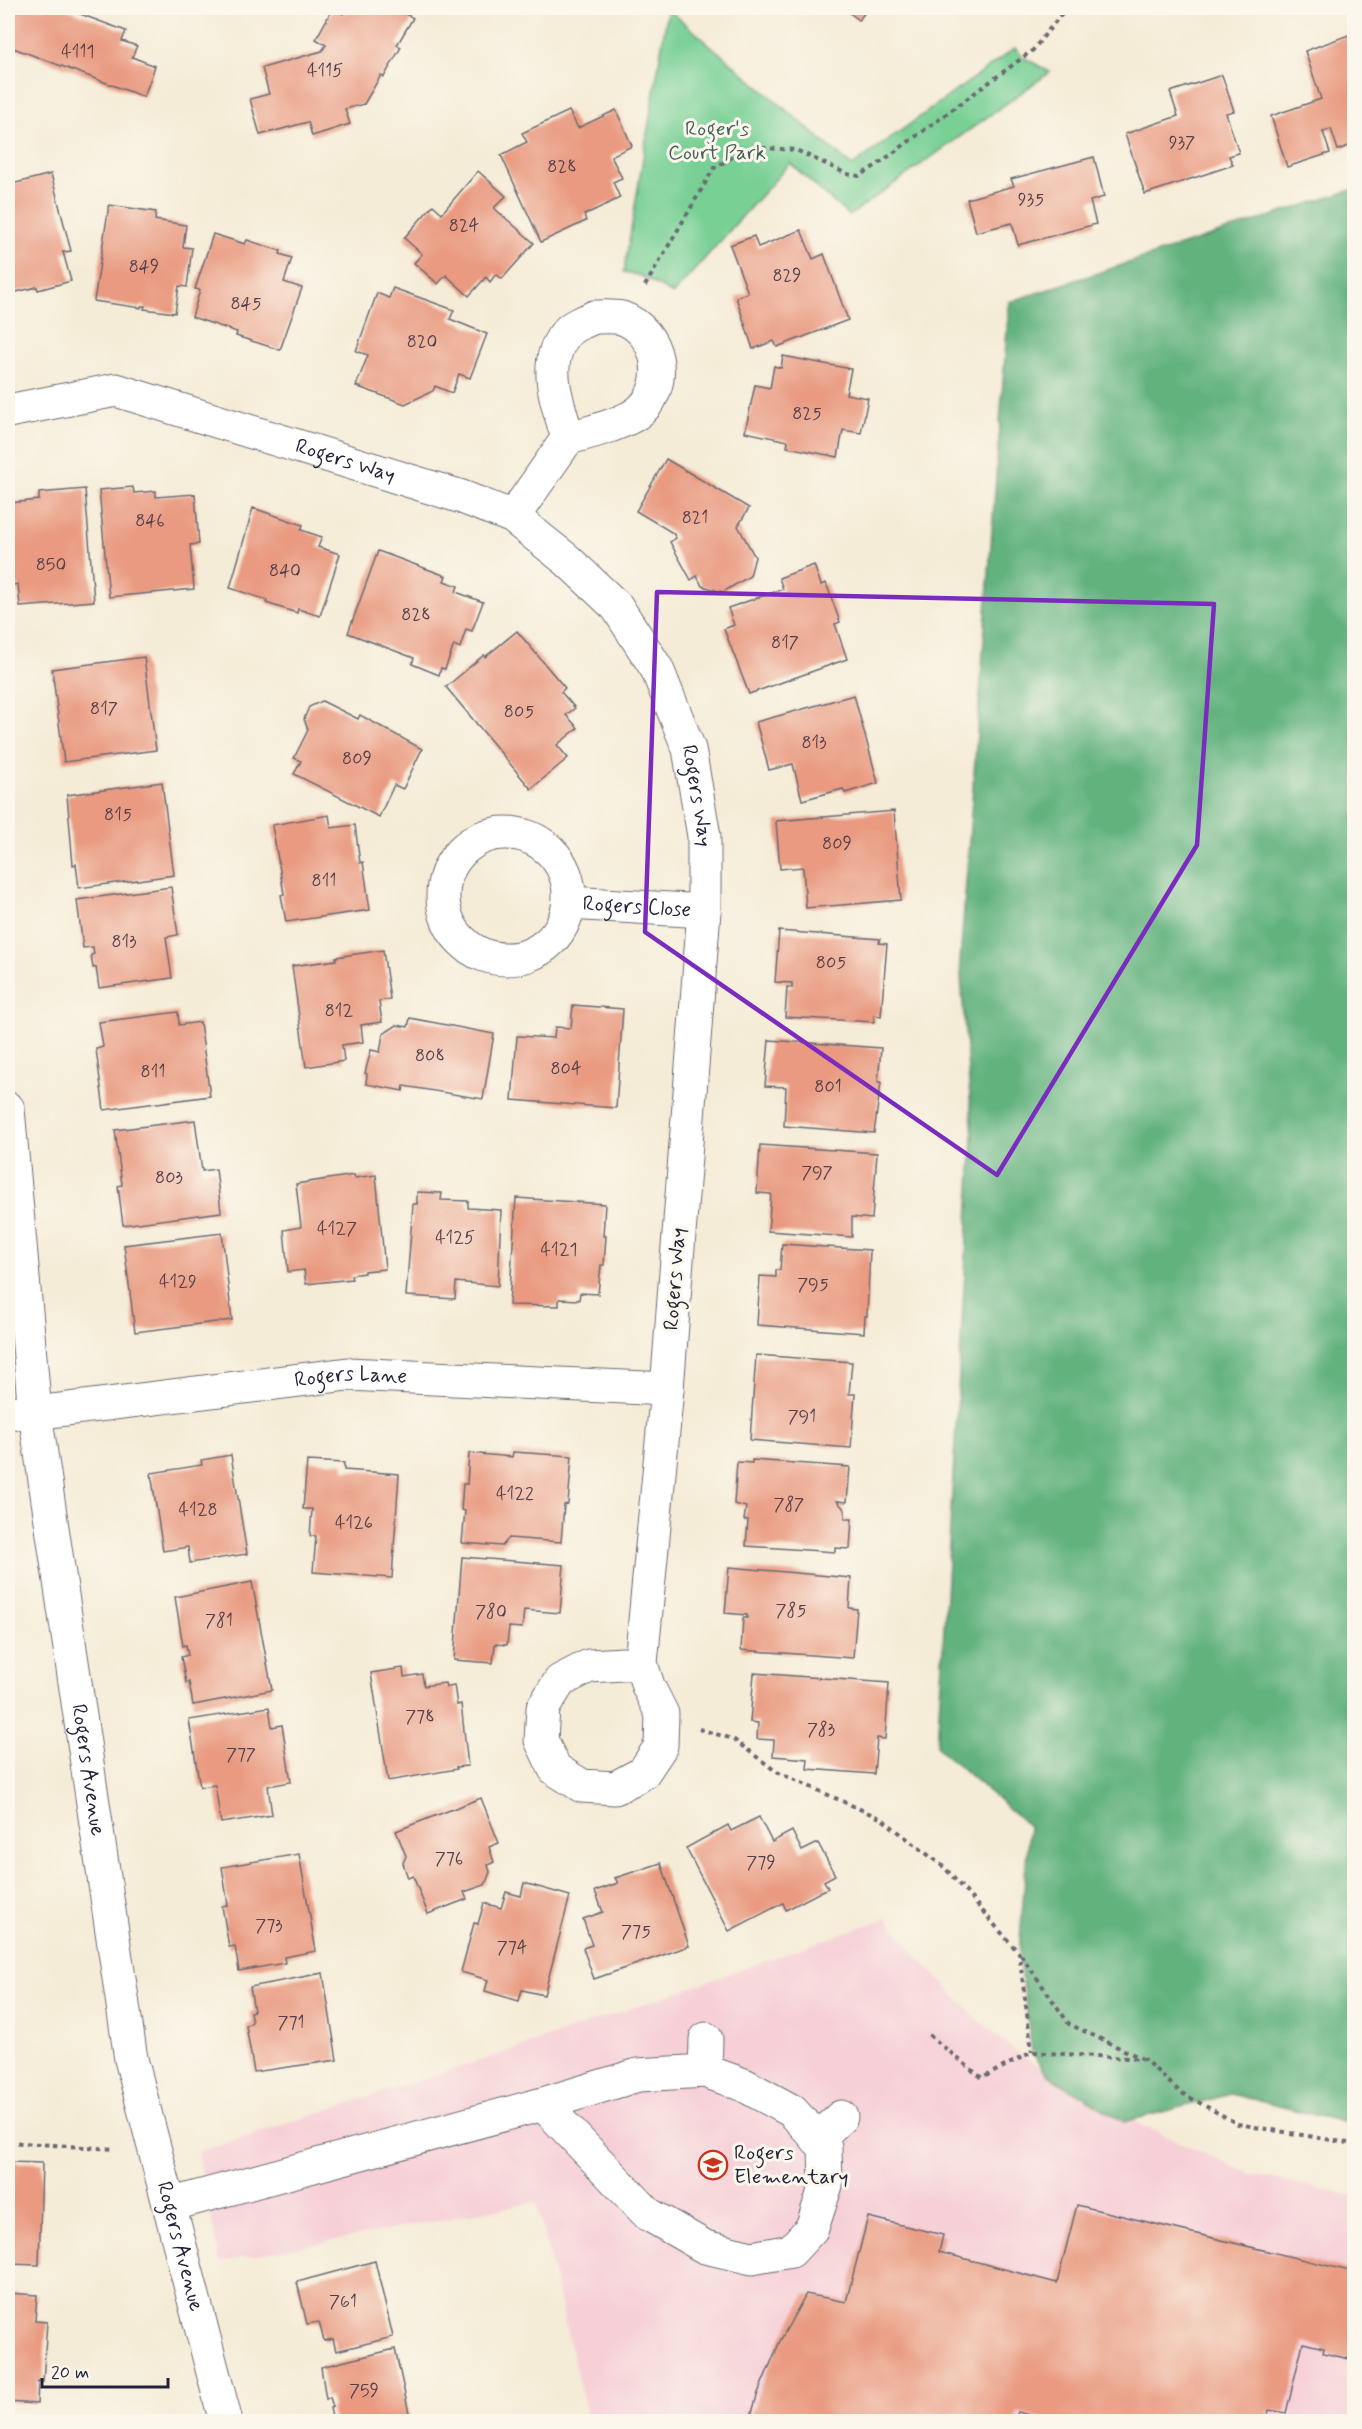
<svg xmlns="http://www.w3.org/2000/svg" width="1362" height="2429" font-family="Mynerve,sans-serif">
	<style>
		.built { fill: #f6cfd7 }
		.green { fill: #79d095; stroke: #4e7968; stroke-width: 1.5 }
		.forest { fill: #62b27e; stroke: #426a5c; stroke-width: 1.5 }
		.building { fill: #e99a80 }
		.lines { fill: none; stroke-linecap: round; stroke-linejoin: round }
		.minor-casing { stroke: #6c6972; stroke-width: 35 }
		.path { stroke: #6c6972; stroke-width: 4; stroke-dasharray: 4.5 4.5; stroke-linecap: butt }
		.minor { stroke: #fff; stroke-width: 33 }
		.marked { fill: none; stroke: #7b2cbf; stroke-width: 4.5; stroke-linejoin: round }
		.labels { text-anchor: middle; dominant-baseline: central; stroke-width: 6; stroke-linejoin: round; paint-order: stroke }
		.number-label { font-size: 18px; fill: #54404c }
		.park-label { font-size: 21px; fill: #405f5a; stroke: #fbf7ec }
		.street-label { font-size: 21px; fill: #22223b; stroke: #fbf7ec }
		.poi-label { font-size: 21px; fill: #22223b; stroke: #fbf7ec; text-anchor: start }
	</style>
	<rect width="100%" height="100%" fill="#fbf7ec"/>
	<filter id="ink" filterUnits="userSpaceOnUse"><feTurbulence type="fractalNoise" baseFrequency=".0167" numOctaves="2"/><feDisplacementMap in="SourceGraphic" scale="12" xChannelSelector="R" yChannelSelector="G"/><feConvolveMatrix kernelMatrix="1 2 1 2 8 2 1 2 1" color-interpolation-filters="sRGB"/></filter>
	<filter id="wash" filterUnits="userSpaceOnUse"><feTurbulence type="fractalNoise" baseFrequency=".008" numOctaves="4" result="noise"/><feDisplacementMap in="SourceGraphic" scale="24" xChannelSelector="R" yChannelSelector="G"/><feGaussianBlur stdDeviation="1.35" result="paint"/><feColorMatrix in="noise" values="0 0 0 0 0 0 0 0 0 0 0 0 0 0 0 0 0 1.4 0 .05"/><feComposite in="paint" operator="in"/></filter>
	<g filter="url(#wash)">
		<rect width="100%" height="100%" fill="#f5ecd7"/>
		<path class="built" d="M 887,1918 L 915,1954 L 978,2019 L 1007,2045 L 1087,2100 L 1248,2173 L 1354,2196 L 1354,2421 L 588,2421 L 536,2202 L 220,2262 L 198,2152 L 507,2052 Z"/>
		<path class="green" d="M 668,9 L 852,166 L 1015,48 L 1023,57 L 1050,72 L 849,216 L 790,163 L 673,294 L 641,276 L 624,272 Z"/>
		<path class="forest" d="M 1354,189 L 1354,2137 L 1351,2124 L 1231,2094 L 1124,2122 L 1045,2073 L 1032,2052 L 1019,1953 L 1029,1826 L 937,1747 L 973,1137 L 960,963 L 1009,302 Z"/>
		<g id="blocks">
			<g class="building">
				<path d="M 8,8 L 64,8 L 126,31 L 122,41 L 137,46 L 132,57 L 155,66 L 144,97 L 8,46 L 14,28 L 8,26 Z"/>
				<path d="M 333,8 L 343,14 L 347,8 L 395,8 L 413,18 L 397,45 L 401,47 L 384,77 L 381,75 L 364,104 L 345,109 L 350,124 L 312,136 L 308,122 L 260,135 L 250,99 L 269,94 L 262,68 L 322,51 L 326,45 L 316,39 Z"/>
				<path d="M 843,8 L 868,8 L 859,20 Z"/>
				<path d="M 1354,33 L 1354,144 L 1338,150 L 1331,129 L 1323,132 L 1330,153 L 1287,167 L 1271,116 L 1321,99 L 1305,51 Z"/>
				<path d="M 1222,75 L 1234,111 L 1226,113 L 1239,153 L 1229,156 L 1233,165 L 1145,194 L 1125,134 L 1178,116 L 1170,92 Z"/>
				<path d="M 616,110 L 632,146 L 611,156 L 622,178 L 613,182 L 620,198 L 584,215 L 586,221 L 541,242 L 501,155 L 527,142 L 522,133 L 569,111 L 578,128 Z"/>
				<path d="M 1094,157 L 1104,197 L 1090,201 L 1096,224 L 1018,245 L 1012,223 L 976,232 L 967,199 L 1014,186 L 1011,179 Z"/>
				<path d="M 478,171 L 506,196 L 494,208 L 534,243 L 502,279 L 496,274 L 490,282 L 486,277 L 469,296 L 446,275 L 438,284 L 414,263 L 422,254 L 404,238 L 433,205 L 442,213 Z"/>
				<path d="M 51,174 L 71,251 L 63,252 L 71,281 L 38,290 L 37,287 L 8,294 L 8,185 Z"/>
				<path d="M 109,205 L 156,212 L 155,220 L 186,225 L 183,247 L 192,248 L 187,287 L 179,286 L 175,313 L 144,309 L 145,306 L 141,306 L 141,308 L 94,301 Z"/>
				<path d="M 801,230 L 813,259 L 824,254 L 848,320 L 777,347 L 774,341 L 753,349 L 736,297 L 748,293 L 730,245 L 754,236 L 758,247 Z"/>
				<path d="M 213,234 L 245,244 L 247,240 L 281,251 L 280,254 L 292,258 L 284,282 L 302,288 L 280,350 L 236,336 L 237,332 L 192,317 L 200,290 L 195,289 Z"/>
				<path d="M 393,288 L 454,310 L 450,319 L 487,334 L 470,378 L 459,374 L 452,393 L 435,386 L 433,391 L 405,404 L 356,386 L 368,355 L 356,351 L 377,293 L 389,298 Z"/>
				<path d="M 783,356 L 851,369 L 846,394 L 868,398 L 861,433 L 843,430 L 838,457 L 787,447 L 788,441 L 745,432 L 755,385 L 770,388 L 774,366 L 781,368 Z"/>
				<path d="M 666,459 L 749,508 L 738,526 L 755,557 L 750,576 L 723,592 L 702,586 L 697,576 L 691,580 L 670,542 L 676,538 L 673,533 L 636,511 Z"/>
				<path d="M 133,487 L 134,493 L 156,491 L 156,497 L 195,494 L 199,544 L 190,545 L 194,589 L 109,597 L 99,490 Z"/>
				<path d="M 85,489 L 94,601 L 20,607 L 18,584 L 13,585 L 10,545 L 8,546 L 9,503 L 39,500 L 39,493 Z"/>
				<path d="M 253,508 L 303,525 L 301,530 L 322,537 L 318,547 L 340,554 L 320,616 L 298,609 L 297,613 L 266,603 L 267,600 L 230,588 Z"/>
				<path d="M 378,551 L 446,576 L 444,581 L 458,586 L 456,592 L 483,602 L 472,631 L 466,629 L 460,648 L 454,645 L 445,669 L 441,668 L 439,675 L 412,664 L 414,658 L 348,633 Z"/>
				<path d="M 814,565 L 821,585 L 826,583 L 840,622 L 835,624 L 847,659 L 749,694 L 724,629 L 734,625 L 728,608 L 783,589 L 779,578 Z"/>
				<path d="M 517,631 L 565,688 L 561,692 L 575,708 L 566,715 L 578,728 L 557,745 L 568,758 L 531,789 L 446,687 L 484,655 L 485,657 Z"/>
				<path d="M 144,657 L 156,750 L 64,762 L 52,669 Z"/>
				<path d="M 854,695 L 878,783 L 845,793 L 843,789 L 802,800 L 793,764 L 769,770 L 756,722 Z"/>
				<path d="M 322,701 L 358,719 L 360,715 L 422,749 L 403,789 L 394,785 L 379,817 L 294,774 L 301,761 L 294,758 L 308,730 L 304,719 L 309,707 Z"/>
				<path d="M 162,782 L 174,875 L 79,888 L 76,864 L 73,865 L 67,795 Z"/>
				<path d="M 894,811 L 901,900 L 806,908 L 803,867 L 780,869 L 776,821 Z"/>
				<path d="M 329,815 L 331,828 L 355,825 L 360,863 L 363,862 L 370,910 L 286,922 L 281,895 L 284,894 L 272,825 Z"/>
				<path d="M 171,887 L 178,935 L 166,937 L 172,978 L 99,988 L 96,967 L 93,968 L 91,955 L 94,954 L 93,947 L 83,948 L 77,900 Z"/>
				<path d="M 779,931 L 880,939 L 879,943 L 887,944 L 881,1016 L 874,1015 L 874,1022 L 785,1017 L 787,987 L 792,988 L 792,983 L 775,982 Z"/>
				<path d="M 383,950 L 390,999 L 379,1001 L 382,1022 L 361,1025 L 363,1042 L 342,1045 L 344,1061 L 306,1067 L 292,966 L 336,960 L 336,957 Z"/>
				<path d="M 573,1005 L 623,1009 L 616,1108 L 512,1100 L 517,1036 L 554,1038 L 555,1027 L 571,1028 Z"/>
				<path d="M 178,1012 L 179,1025 L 200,1022 L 210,1096 L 104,1110 L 96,1049 L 103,1047 L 99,1022 Z"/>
				<path d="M 410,1018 L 494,1034 L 483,1099 L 404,1086 L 403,1091 L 366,1084 L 367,1074 L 365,1073 L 371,1050 L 380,1052 L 383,1034 L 397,1025 L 408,1027 Z"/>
				<path d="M 769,1040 L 881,1048 L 878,1082 L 881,1082 L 874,1133 L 784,1126 L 786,1087 L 765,1086 Z"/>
				<path d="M 195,1120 L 202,1171 L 216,1169 L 221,1212 L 123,1225 L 118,1186 L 122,1185 L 115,1130 Z"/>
				<path d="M 760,1145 L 877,1153 L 872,1219 L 852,1217 L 852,1237 L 768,1231 L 771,1194 L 757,1193 Z"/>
				<path d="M 354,1175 L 355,1178 L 376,1175 L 385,1269 L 364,1271 L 364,1273 L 351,1275 L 352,1279 L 306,1284 L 304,1270 L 288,1272 L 284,1230 L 301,1227 L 296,1184 Z"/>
				<path d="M 417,1192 L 442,1193 L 441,1200 L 468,1201 L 468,1208 L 501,1210 L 498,1286 L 456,1282 L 455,1299 L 406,1296 L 413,1204 L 417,1204 Z"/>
				<path d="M 516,1198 L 605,1204 L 603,1236 L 606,1236 L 604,1265 L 601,1265 L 598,1294 L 580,1293 L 579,1300 L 559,1299 L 559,1306 L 509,1305 Z"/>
				<path d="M 222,1233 L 232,1320 L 135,1332 L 124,1245 Z"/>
				<path d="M 782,1244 L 870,1250 L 867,1316 L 865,1316 L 864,1333 L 757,1325 L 760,1276 L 776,1277 L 776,1270 L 780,1270 Z"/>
				<path d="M 756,1355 L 852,1362 L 849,1394 L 855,1394 L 851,1448 L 750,1440 Z"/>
				<path d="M 513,1452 L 572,1456 L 568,1504 L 564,1505 L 561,1542 L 509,1538 L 502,1546 L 462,1543 L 465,1511 L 461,1510 L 463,1484 L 467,1484 L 469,1453 L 512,1457 Z"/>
				<path d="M 231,1455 L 247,1554 L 190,1563 L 188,1547 L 163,1551 L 151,1473 L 202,1465 L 201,1460 Z"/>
				<path d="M 752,1460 L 850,1467 L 847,1502 L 837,1501 L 845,1510 L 845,1519 L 852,1519 L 850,1549 L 835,1548 L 835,1552 L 746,1546 L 748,1520 L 744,1520 L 746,1507 L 734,1504 L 737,1462 L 752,1463 Z"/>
				<path d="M 307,1461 L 344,1463 L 344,1470 L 399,1474 L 392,1578 L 313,1572 L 316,1536 L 310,1536 L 312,1509 L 303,1509 Z"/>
				<path d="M 462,1557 L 564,1565 L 560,1613 L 524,1610 L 522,1628 L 509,1627 L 507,1645 L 495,1644 L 493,1663 L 454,1660 Z"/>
				<path d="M 729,1567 L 851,1578 L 849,1608 L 857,1609 L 853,1658 L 741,1650 L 743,1618 L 747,1618 L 747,1615 L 725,1613 Z"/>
				<path d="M 252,1582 L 272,1690 L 193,1705 L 189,1682 L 186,1683 L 181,1657 L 188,1655 L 186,1645 L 183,1646 L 175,1597 Z"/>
				<path d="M 403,1668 L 404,1677 L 422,1674 L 424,1686 L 445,1683 L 446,1687 L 454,1685 L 457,1705 L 461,1704 L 468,1766 L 456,1767 L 457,1769 L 388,1781 L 371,1673 Z"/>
				<path d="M 754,1673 L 889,1683 L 885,1739 L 877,1738 L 874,1774 L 807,1769 L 808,1759 L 773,1756 L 774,1740 L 757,1739 L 758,1723 L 750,1722 Z"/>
				<path d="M 269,1707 L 272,1727 L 282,1725 L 291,1782 L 268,1786 L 272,1815 L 221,1823 L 215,1785 L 200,1787 L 189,1720 Z"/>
				<path d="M 481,1798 L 499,1843 L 489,1847 L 494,1862 L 488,1865 L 490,1872 L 485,1885 L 464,1892 L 467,1899 L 428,1914 L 413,1876 L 408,1878 L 403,1863 L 406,1856 L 396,1831 Z"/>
				<path d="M 759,1817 L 772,1842 L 792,1831 L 802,1851 L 818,1843 L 835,1875 L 824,1881 L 828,1888 L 786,1910 L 783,1903 L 729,1931 L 686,1848 L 728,1825 L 731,1831 Z"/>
				<path d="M 299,1854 L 316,1951 L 284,1957 L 285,1963 L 239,1971 L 235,1946 L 229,1947 L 222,1906 L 228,1905 L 222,1867 Z"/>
				<path d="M 661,1863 L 689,1946 L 594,1979 L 583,1948 L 592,1945 L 583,1919 L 603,1912 L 595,1891 L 618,1883 L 615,1878 Z"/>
				<path d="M 524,1883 L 570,1896 L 544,1995 L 522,1990 L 519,2001 L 485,1991 L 488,1980 L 461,1972 L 474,1923 L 478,1924 L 484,1903 L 501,1908 L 506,1892 L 521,1896 Z"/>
				<path d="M 323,1973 L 337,2060 L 254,2072 L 246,2026 L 252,2022 L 250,2012 L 254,2011 L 250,1987 Z"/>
				<path d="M 8,2162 L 42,2163 L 39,2265 L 8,2264 Z"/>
				<path d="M 1077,2205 L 1354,2272 L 1354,2360 L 1323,2353 L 1324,2348 L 1303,2343 L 1286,2413 L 1269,2410 L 1266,2422 L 1055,2422 L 1018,2412 L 1014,2422 L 749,2422 L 758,2393 L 780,2341 L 806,2294 L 846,2302 L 868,2217 L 943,2235 L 939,2252 L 1057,2283 Z"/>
				<path d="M 375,2261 L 393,2337 L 336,2351 L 333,2339 L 324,2341 L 319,2322 L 307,2324 L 297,2282 Z"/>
				<path d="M 8,2293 L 37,2295 L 35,2321 L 47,2322 L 43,2382 L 38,2381 L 37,2404 L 8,2402 Z"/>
				<path d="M 395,2349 L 411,2422 L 333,2422 L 330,2408 L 333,2407 L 330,2397 L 326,2399 L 321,2367 Z"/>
			</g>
		</g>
	</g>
	<g filter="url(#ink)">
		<use href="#blocks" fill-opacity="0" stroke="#6c6972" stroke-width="1.5"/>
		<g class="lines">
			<g class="minor-casing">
				<g id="minor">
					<path d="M 594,317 C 602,317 614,316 622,318 C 659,331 670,383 641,410 C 627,423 588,433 568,438 C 558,404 539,360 569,330 C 575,324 587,321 594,317 Z"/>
					<path id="s1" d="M 8,411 L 116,390 L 462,497 L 513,517 L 567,560 L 617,607 L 657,669 L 689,749 L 704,836 L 704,911 L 667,1389 L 641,1663 L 648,1686 L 662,1714 L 661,1746 L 643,1773 L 615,1788 L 582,1786 L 555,1769 L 541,1740 L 543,1708 L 560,1681 L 589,1666 L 641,1663"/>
					<path d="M 513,517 L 568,438"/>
					<circle cx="506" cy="896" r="63"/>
					<path id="s2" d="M 569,903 L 704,911"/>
					<path id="s3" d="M 8,1109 L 35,1413 L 131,2059 L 226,2422"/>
					<path id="s4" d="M 8,1412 L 35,1413 L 348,1374 L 667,1389"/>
					<path d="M 705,2071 L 706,2039"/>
					<path d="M 817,2139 L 841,2117"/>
					<path d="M 169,2205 L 543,2104 L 638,2075 L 705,2071 L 744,2085 L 792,2111 L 825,2147 L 826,2185 L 812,2228 L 791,2251 L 752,2258 L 705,2247 L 648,2214 L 543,2104"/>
				</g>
			</g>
			<g class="path">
				<path d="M 645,286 L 714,168 L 734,156 L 763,148 L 796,150 L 847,174 L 859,176 L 877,165 L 1033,50 L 1066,8"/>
				<path d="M 699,1729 L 733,1739 L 777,1772 L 882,1819 L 945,1868 L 1019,1953 L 1032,2052"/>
				<path d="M 1021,1955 L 1069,2024 L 1141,2058"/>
				<path d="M 929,2035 L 982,2078 L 1032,2052 L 1144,2059 L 1180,2092 L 1238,2124 L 1354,2144"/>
				<path d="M 8,2142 L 114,2149"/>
			</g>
			<use href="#minor" class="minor"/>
		</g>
	</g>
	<path class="marked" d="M 657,592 L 1214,604 L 1197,845 L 997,1175 L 645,932 Z"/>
	<defs>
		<g id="school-ring" transform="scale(1.5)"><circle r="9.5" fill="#fbf7ec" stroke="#c8321e" stroke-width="1.5"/><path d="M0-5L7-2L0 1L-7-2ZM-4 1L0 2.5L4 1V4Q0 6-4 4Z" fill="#c8321e"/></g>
	</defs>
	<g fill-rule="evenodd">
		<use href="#school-ring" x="713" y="2165"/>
	</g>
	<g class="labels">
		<g class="number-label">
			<text x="78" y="52">4111</text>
			<text x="325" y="71">4115</text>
			<text x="1182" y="143">937</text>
			<text x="562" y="167">828</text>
			<text x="1031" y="200">935</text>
			<text x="464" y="226">824</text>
			<text x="144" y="267">849</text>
			<text x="787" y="276">829</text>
			<text x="246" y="304">845</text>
			<text x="422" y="342">820</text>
			<text x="807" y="414">825</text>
			<text x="695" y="518">821</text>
			<text x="150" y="521">846</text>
			<text x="51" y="565">850</text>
			<text x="285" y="571">840</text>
			<text x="416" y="615">828</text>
			<text x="785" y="643">817</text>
			<text x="104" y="709">817</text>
			<text x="519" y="712">805</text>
			<text x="814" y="743">813</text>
			<text x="357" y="759">809</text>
			<text x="118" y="815">815</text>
			<text x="837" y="844">809</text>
			<text x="324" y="881">811</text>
			<text x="124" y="942">813</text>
			<text x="831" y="963">805</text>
			<text x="339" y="1011">812</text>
			<text x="430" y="1056">808</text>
			<text x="566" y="1069">804</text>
			<text x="153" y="1072">811</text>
			<text x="828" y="1087">801</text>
			<text x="817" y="1173">797</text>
			<text x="169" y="1178">803</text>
			<text x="337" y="1229">4127</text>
			<text x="455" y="1238">4125</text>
			<text x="559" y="1250">4121</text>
			<text x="178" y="1282">4129</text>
			<text x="813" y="1285">795</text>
			<text x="802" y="1417">791</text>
			<text x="515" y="1494">4122</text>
			<text x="789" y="1505">787</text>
			<text x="198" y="1510">4128</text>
			<text x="354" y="1523">4126</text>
			<text x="791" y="1611">785</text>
			<text x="491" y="1612">780</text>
			<text x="219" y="1621">781</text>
			<text x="420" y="1717">778</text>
			<text x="821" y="1730">783</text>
			<text x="241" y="1755">777</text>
			<text x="449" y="1859">776</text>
			<text x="761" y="1863">779</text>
			<text x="269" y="1926">773</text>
			<text x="636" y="1932">775</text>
			<text x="512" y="1948">774</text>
			<text x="291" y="2023">771</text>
			<text x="343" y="2302">761</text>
			<text x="364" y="2391">759</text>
		</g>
		<g class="park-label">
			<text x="717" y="129">Roger's<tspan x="717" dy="24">Court Park</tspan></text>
		</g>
		<g class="street-label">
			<text stroke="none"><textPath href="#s1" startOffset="350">Rogers Way</textPath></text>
			<text stroke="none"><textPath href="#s1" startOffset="872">Rogers Way</textPath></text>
			<text stroke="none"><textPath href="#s2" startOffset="68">Rogers Close</textPath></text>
			<text transform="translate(675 1279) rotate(-86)">Rogers Way</text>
			<text stroke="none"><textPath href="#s4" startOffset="345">Rogers Lane</textPath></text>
			<text stroke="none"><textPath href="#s3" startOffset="666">Rogers Avenue</textPath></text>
			<text stroke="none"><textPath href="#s3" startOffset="1152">Rogers Avenue</textPath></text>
		</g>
		<g class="poi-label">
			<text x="734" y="2153">Rogers<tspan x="734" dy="24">Elementary</tspan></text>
		</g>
	</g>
	<rect width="1362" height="2429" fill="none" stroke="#fbf7ec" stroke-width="30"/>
	<path d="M42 2378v9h126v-9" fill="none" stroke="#22223b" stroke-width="3"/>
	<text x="51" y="2378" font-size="18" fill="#22223b" stroke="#fbf7ec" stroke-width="4.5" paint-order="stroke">20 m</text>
</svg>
